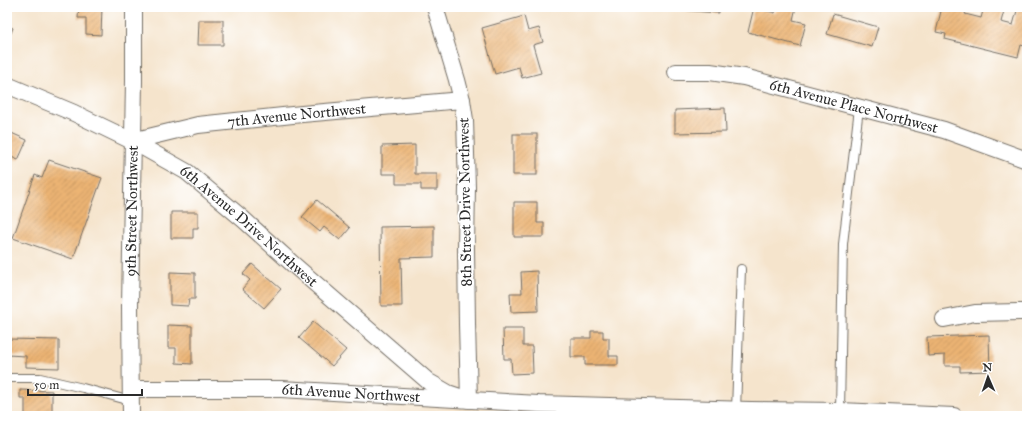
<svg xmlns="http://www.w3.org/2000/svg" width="1034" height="423" font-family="'IM FELL Great Primer',serif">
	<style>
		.building { fill: url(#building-hatch) }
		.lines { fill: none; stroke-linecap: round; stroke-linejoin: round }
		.lane-casing { stroke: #726c63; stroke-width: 10 }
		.street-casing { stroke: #726c63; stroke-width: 18 }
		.lane { stroke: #fff; stroke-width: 8 }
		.street { stroke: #fff; stroke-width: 16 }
		.labels { text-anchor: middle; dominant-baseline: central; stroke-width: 4; stroke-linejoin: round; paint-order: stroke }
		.street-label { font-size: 15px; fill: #2b2b2b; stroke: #fff }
	</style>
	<defs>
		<pattern id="building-hatch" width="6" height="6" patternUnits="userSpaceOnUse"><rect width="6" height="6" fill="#ecb473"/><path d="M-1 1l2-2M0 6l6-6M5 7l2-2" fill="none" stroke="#bf935f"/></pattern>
	</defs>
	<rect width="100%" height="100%" fill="#fff"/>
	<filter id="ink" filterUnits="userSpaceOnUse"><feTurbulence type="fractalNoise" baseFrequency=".025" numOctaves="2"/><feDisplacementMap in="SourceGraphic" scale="8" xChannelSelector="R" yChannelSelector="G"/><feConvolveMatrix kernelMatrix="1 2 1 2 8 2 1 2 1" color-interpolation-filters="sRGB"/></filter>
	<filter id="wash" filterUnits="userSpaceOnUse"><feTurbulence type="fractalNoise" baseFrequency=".012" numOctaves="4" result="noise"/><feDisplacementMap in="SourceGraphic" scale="16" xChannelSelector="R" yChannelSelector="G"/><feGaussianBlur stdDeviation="0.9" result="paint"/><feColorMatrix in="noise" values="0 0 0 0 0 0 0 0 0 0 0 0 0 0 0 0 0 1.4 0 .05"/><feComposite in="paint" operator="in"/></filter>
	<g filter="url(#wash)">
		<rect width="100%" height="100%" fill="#f5e4cc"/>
		<g id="blocks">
			<g class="building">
				<path d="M 79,7 L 102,7 L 101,35 L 86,34 L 86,18 L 78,18 Z"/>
				<path d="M 680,7 L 719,7 L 719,13 L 680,10 Z"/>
				<path d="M 754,7 L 775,13 L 777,7 L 796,7 L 793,20 L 806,23 L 800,46 L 748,32 Z"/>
				<path d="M 942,7 L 967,7 L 965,14 L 981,18 L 984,7 L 1005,7 L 1001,22 L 1013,25 L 1018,7 L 1027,7 L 1027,47 L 1021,45 L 1018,57 L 945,39 L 946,34 L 936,32 Z"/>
				<path d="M 833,14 L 878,27 L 872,47 L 827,34 Z"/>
				<path d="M 524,16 L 528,31 L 539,28 L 543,42 L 533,45 L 541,73 L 522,78 L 519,67 L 495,74 L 482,28 Z"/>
				<path d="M 199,20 L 223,20 L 223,45 L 198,45 Z"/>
				<path d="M 7,25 L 13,28 L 7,43 Z"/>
				<path d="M 725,108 L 726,132 L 675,133 L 675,110 Z"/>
				<path d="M 7,131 L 27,140 L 18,160 L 7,155 Z"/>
				<rect x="513" y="134" width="24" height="41"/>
				<path d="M 415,145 L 415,174 L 437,174 L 437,190 L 421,190 L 421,184 L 396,184 L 396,174 L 382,174 L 382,146 Z"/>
				<path d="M 49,160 L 102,178 L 73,259 L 13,238 L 35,175 L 42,178 Z"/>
				<path d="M 317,200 L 350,228 L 340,240 L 324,227 L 320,232 L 302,217 Z"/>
				<path d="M 514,202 L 537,202 L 537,223 L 544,223 L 544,237 L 514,237 Z"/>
				<path d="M 171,212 L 198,212 L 198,228 L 193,228 L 193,238 L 171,238 Z"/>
				<path d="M 434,226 L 434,257 L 401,258 L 402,306 L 381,306 L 380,227 Z"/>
				<path d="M 252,264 L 281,289 L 264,308 L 242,289 L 250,280 L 243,274 Z"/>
				<path d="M 537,271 L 538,311 L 511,312 L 510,293 L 522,293 L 521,272 Z"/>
				<path d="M 170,272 L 195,273 L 195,299 L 189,299 L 188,306 L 170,305 Z"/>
				<path d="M 313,322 L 346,350 L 332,366 L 299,338 Z"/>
				<path d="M 168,325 L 192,326 L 192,364 L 176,363 L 176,348 L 168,348 Z"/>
				<path d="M 503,329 L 523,329 L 523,346 L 532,346 L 533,373 L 512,374 L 511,359 L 504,359 Z"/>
				<path d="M 591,331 L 603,331 L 603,338 L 609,338 L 609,356 L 618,356 L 618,365 L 585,365 L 585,357 L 571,357 L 571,338 L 591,338 Z"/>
				<path d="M 989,335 L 990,371 L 960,372 L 960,366 L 945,366 L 945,355 L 928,356 L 927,337 Z"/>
				<path d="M 7,339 L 59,340 L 59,368 L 26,367 L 26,356 L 7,355 Z"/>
				<path d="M 20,390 L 52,391 L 52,416 L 25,416 L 25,398 L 20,398 Z"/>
			</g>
		</g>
	</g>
	<g filter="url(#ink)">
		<use href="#blocks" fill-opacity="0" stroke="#726c63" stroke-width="1"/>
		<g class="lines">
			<g class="lane-casing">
				<g id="lane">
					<path d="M 7,378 L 40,378 L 83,388 L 131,401"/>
					<path d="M 736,410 L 741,269"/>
					<path d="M 840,411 L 843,244 L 859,108"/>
				</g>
			</g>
			<g class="street-casing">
				<g id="street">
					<path id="s1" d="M 676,72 L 710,72 L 744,77 L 944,130 L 1027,160"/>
					<path id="s2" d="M 7,85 L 74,113 L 132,141 L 187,172 L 243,219 L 295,266 L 429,382 L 448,393 L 469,400 L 467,324 L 466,248 L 467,187 L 465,120 L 462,100 L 457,80 L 435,7"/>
					<path id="s3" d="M 132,141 L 198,125 L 302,114 L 462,100"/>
					<path d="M 944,319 L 975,313 L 1019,312 L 1027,312"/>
					<path id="s4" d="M 131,389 L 281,389 L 539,404 L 750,410 L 840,411 L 954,416"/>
					<path id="s5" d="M 131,416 L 130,306 L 134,81 L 134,7"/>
				</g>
			</g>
			<use href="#lane" class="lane"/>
			<use href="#street" class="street"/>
		</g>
	</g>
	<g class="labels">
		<g class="street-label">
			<text stroke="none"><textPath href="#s1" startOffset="182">6th Avenue Place Northwest</textPath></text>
			<text stroke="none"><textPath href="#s3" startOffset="167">7th Avenue Northwest</textPath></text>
			<text transform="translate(465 202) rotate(-91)">8th Street Drive Northwest</text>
			<text stroke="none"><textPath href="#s5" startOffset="205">9th Street Northwest</textPath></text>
			<text stroke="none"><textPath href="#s2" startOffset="282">6th Avenue Drive Northwest</textPath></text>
			<text stroke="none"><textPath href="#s4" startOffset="220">6th Avenue Northwest</textPath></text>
		</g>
	</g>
	<rect width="1034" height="423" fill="none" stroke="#fff" stroke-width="24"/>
	<g transform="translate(988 377) rotate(358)" stroke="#ffffff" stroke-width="3" paint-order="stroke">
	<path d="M0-3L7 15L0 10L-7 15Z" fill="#2b2b2b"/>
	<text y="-6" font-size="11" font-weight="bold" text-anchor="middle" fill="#2b2b2b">N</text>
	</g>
	<path d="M28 389v6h114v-6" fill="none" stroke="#2b2b2b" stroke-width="2"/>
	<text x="34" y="389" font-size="12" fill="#2b2b2b" stroke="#ffffff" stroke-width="3" paint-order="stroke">50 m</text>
</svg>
